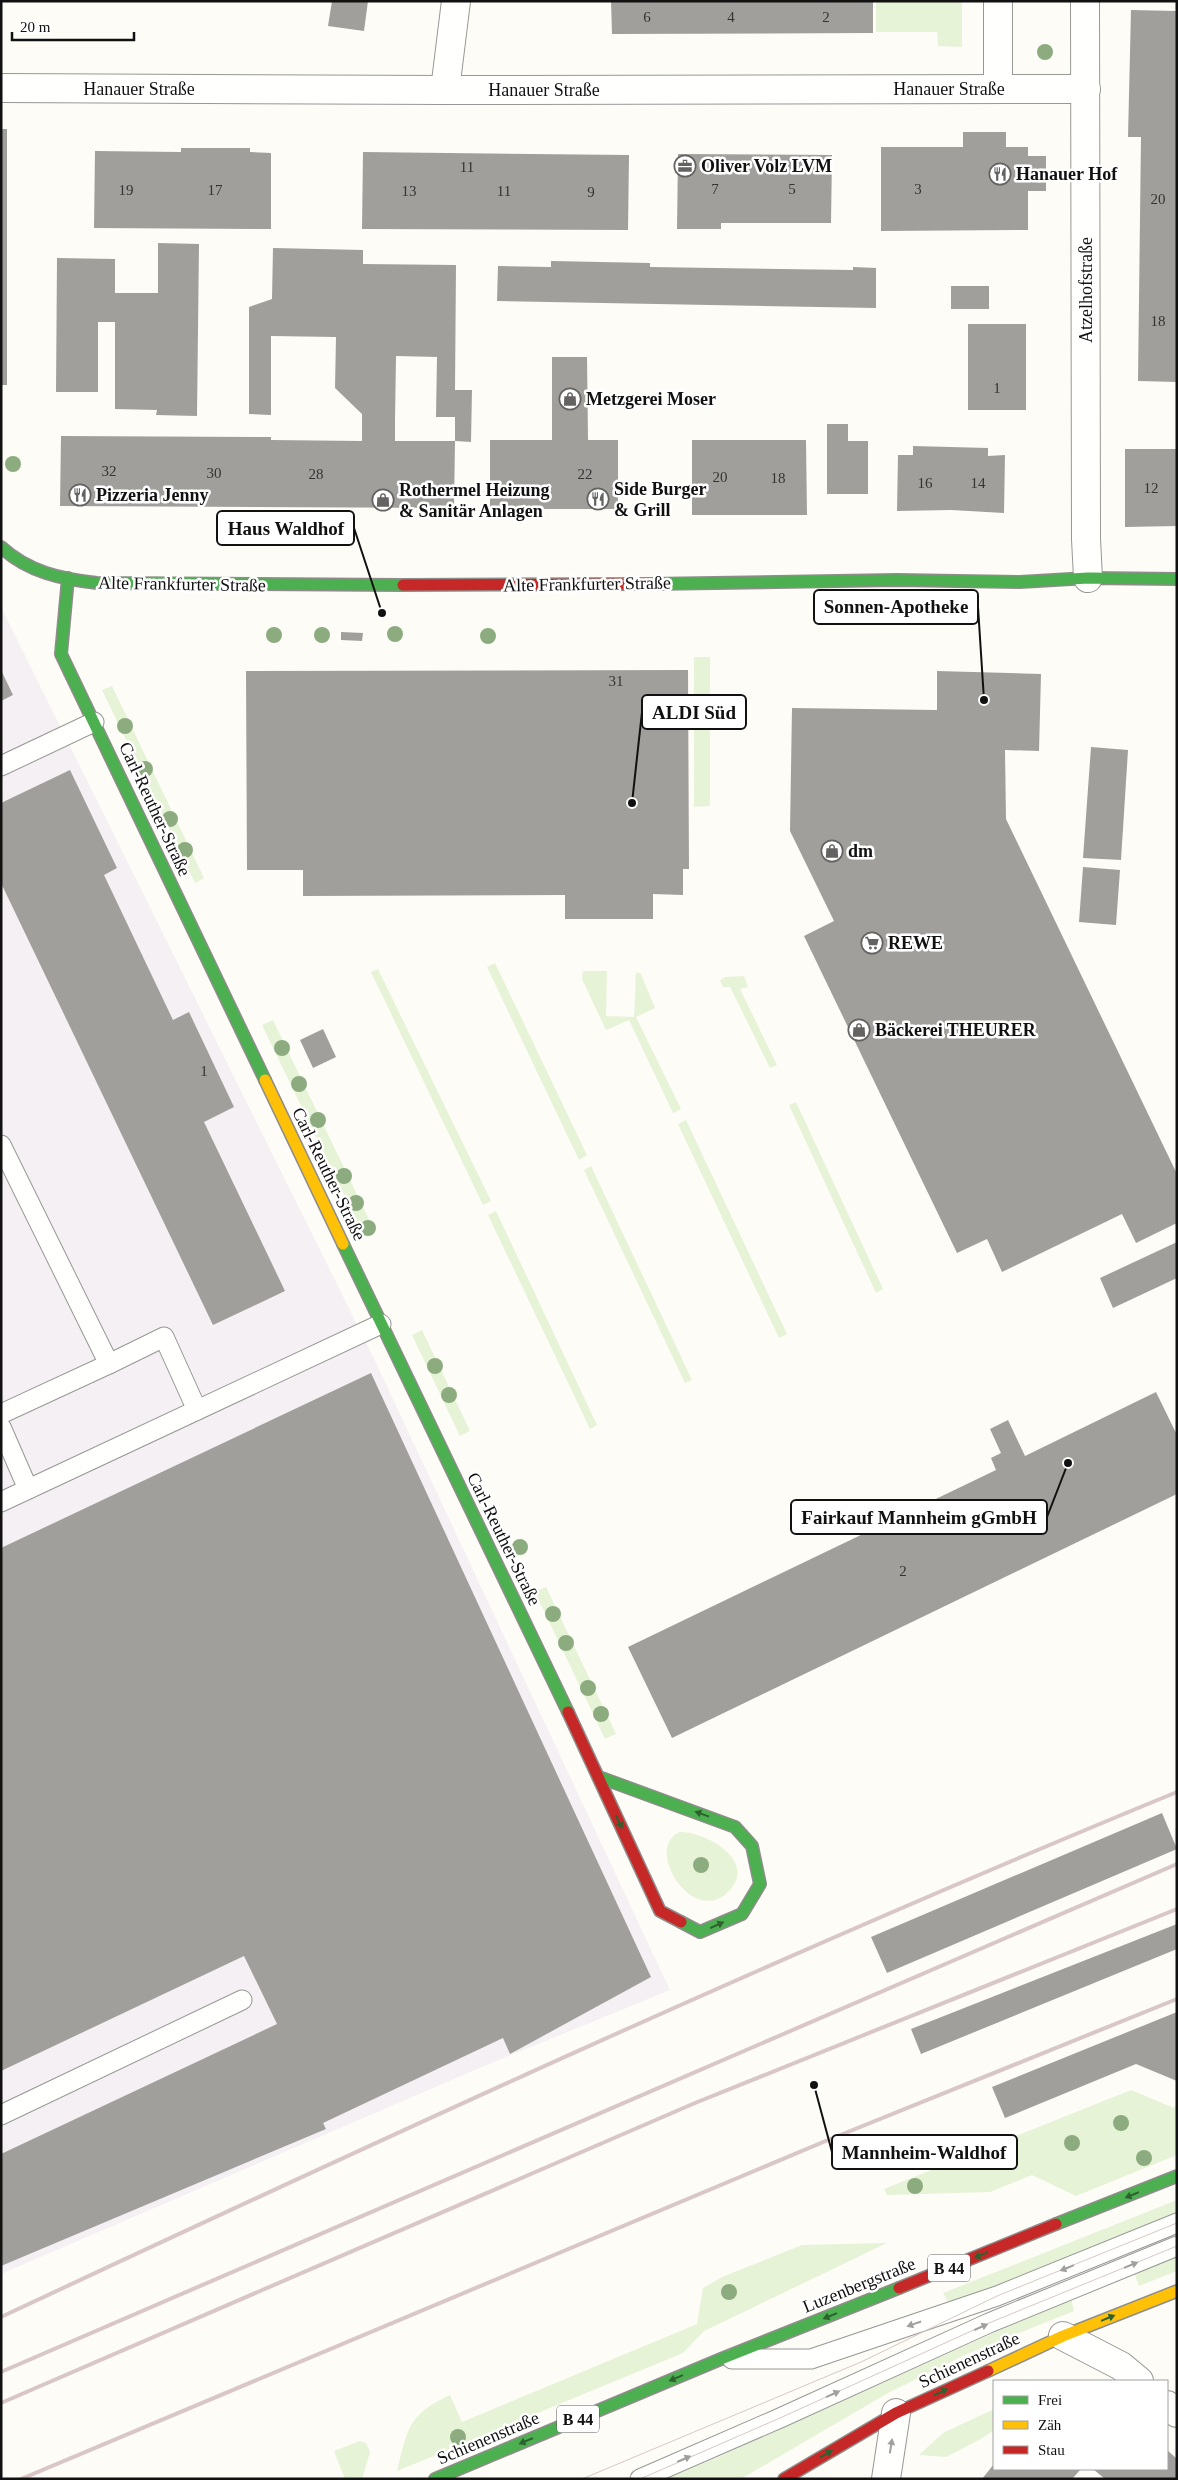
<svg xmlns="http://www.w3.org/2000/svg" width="1178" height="2480" font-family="'Times New Roman',serif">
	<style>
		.industrial { fill: #f5f0f3 }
		.green { fill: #e7f3d7 }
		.building { fill: #a19f9c }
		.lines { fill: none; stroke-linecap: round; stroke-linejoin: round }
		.lane-casing { stroke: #979795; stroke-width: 21 }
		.street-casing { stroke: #979795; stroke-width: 30 }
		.fast-casing { stroke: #8e8d8b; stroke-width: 14 }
		.slow-casing { stroke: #8e8d8b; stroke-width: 14 }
		.jam-casing { stroke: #8e8d8b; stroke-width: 14 }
		.lane { stroke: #fffffe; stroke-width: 19 }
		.street { stroke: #fffffe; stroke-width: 28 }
		.fast { stroke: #4caf50; stroke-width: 11 }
		.slow { stroke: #ffc107; stroke-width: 11 }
		.jam { stroke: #c62828; stroke-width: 11 }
		.tram { stroke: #d9c6c7; stroke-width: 1 }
		.rail { stroke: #d9c6c7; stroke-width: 4 }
		.tree { fill: #8cac80 }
		.oneway { fill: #2e6030 }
		.oneway2 { fill: #a0a09f }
		.labels { text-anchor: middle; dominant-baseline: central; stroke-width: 5; stroke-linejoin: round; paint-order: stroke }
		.number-label { font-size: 15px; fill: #353434 }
		.shield { fill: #fff; stroke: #585858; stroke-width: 1 }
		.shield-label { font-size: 16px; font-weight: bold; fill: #111 }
		.street-label { font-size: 18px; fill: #111; stroke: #fff }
		.poi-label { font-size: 18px; font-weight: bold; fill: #111; stroke: #fff; text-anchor: start }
		.leader { fill: none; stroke: #111; stroke-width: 2 }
		.callout-dot { fill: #111; stroke: #fff; stroke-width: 2 }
		.callout { fill: #fff; stroke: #111; stroke-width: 2 }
		.callout-label { font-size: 19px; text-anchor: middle; font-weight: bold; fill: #111 }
	</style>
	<rect width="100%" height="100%" fill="#fdfcf7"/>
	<path class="industrial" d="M 1,607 L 377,1365 L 670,1990 L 482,2067 L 1,2274 Z"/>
	<g class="green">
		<path d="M 876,1 L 962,1 L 962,47 L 938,46 L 937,32 L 876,32 Z"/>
		<path d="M 694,657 L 710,657 L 710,806 L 694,807 Z"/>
		<path d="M 112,686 L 204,878 L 195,883 L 102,690 Z"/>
		<path d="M 495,963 L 587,1155 L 579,1160 L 487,967 Z"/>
		<path d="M 378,969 L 491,1201 L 483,1205 L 371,972 Z"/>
		<path d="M 583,971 L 607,971 L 606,1016 L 634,1017 L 636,972 L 641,974 L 655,1008 L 636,1017 L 681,1109 L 673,1113 L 629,1020 L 606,1030 L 582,979 Z"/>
		<path d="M 744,976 L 748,987 L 740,989 L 777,1065 L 770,1068 L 730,987 L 723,987 L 720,981 L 725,977 Z"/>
		<path d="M 273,1020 L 375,1232 L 364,1236 L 262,1025 Z"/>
		<path d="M 796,1102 L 883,1289 L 876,1293 L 789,1105 Z"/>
		<path d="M 686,1120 L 787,1334 L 779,1338 L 678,1124 Z"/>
		<path d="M 591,1166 L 692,1380 L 685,1383 L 584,1170 Z"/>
		<path d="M 496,1211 L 597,1425 L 590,1429 L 488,1215 Z"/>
		<path d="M 422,1330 L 470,1431 L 460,1436 L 412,1335 Z"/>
		<path d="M 546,1587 L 616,1734 L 605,1739 L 535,1592 Z"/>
		<path d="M 680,1832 C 708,1832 760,1863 727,1893 C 692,1926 643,1847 680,1832 Z"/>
		<path d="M 1131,2090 L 1174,2108 L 1177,2103 L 1177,2155 L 1076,2196 L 1032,2175 L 990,2192 L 887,2195 L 884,2189 Z"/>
		<path d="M 1177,2200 L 1177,2215 L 949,2304 L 943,2293 Z"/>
		<path d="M 887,2243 L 704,2331 L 683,2353 L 397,2471 C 408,2429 407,2415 450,2395 L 462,2422 L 697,2324 L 703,2288 L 722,2277 L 802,2245 Z"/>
		<path d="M 1177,2255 L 1177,2271 L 1139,2286 L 1134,2273 Z"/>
		<path d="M 1071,2298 L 1074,2311 L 967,2354 L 888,2393 L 741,2479 L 665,2479 L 716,2458 Z"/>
		<path d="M 994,2409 L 994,2430 L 981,2439 L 946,2457 L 919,2455 L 943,2433 Z"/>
		<path d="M 360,2441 L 366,2443 L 370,2452 L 362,2479 L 345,2479 L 334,2451 Z"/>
	</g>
	<g class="building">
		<path d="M 332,1 L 368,1 L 364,31 L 328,26 Z"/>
		<path d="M 611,1 L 873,1 L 873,33 L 612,34 Z"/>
		<path d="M 1131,10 L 1177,11 L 1177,382 L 1138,381 L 1141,137 L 1128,137 Z"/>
		<rect x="1" y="129" width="6" height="256"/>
		<path d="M 963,132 L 1006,132 L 1006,147 L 1028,147 L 1028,156 L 1046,156 L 1046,191 L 1028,191 L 1028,230 L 881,231 L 881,147 L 963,147 Z"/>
		<path d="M 181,148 L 250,148 L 250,152 L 271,153 L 271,229 L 94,228 L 95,151 L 181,152 Z"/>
		<path d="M 363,152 L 629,155 L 628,230 L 362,229 Z"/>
		<path d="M 678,154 L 832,155 L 831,223 L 721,223 L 721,229 L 677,229 Z"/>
		<path d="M 158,243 L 199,244 L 197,416 L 156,415 L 157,410 L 115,409 L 115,322 L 98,322 L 98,392 L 56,392 L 57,258 L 115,259 L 115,293 L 158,293 Z"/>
		<path d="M 273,248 L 363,250 L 363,264 L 456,265 L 455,390 L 472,390 L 471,442 L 455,441 L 455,417 L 436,417 L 437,357 L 396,356 L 395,421 L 395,441 L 455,441 L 454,508 L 60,506 L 61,436 L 271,437 L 271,440 L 362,441 L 362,414 L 335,388 L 336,337 L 271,336 L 271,415 L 249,414 L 249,307 L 272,299 Z"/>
		<path d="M 551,261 L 650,263 L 650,267 L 853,270 L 853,267 L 876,268 L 876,308 L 497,301 L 498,266 L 551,267 Z"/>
		<rect x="951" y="286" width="38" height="23"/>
		<rect x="968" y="324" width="58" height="86"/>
		<path d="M 552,357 L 587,357 L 588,440 L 618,440 L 618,509 L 490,509 L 490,440 L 552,440 Z"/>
		<path d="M 827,424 L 848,424 L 848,441 L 868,441 L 868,494 L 827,494 Z"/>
		<path d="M 692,440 L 806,440 L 807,515 L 692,515 Z"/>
		<path d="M 913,446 L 988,448 L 988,456 L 1005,455 L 1004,513 L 951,510 L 897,511 L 898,455 L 913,455 Z"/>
		<path d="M 1125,449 L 1177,449 L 1177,526 L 1125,527 Z"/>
		<path d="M 341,632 L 363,633 L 362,641 L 341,640 Z"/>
		<path d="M 1,670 L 13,695 L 1,701 Z"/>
		<path d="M 688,670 L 689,869 L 683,869 L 683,895 L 653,894 L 653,919 L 565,919 L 565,895 L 303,896 L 303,870 L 247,870 L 246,671 Z"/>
		<path d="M 937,671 L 1041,674 L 1039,751 L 1005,750 L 1006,819 L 1177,1174 L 1177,1223 L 1136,1243 L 1122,1214 L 1002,1272 L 987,1239 L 957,1253 L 804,936 L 834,921 L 790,831 L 792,708 L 937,710 Z"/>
		<path d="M 1091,747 L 1128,750 L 1121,860 L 1083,858 Z"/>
		<path d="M 70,770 L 117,868 L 104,875 L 173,1020 L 189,1012 L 234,1107 L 204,1122 L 285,1291 L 213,1325 L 1,883 L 1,803 Z"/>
		<path d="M 1083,867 L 1120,870 L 1116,925 L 1079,922 Z"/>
		<path d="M 323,1029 L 336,1057 L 313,1068 L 300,1040 Z"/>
		<path d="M 1177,1242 L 1177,1278 L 1113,1308 L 1100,1278 Z"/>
		<path d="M 371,1373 L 651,1977 L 510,2054 L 503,2038 L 323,2123 L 326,2129 L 1,2266 L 1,2154 L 277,2024 L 244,1956 L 1,2071 L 1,1548 Z"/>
		<path d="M 1156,1392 L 1177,1435 L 1177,1494 L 672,1738 L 628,1647 L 996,1470 L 991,1458 L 1001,1453 L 990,1429 L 1008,1420 L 1025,1456 Z"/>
		<path d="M 1162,1813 L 1177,1849 L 887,1973 L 871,1937 Z"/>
		<path d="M 1177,1924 L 1177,1949 L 921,2054 L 911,2029 Z"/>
		<path d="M 1177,2012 L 1177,2081 L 1136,2064 L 1005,2118 L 992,2087 Z"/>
		<path d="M 1167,2450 L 1177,2459 L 1177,2479 L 1105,2479 L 1093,2469 L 1167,2469 Z"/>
		<path d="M 994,2464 L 994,2469 L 1081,2469 L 1072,2479 L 982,2479 Z"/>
	</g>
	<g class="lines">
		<g class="lane-casing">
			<g id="lane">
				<path d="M 1,766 L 94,722"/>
				<path d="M 1,1145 L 109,1364 L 164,1337 L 197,1410"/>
				<path d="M 1,1414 L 109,1364"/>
				<path d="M 1,1427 L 28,1489"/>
				<path d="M 1,1502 L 381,1324"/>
				<path d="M 1,2115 L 242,2000"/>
				<path d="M 732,2359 L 811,2359 L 997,2296 L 1177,2223"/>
				<path d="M 640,2479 L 780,2418 L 989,2323 L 1177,2246"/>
			</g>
		</g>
		<g class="street-casing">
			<g id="street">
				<path d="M 998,1 L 998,88"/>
				<path d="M 1085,1 L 1086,539 L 1088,578"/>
				<path d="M 1,88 L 445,90 L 1086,89"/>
				<path d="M 445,90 L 456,1"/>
				<path d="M 1063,2336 L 1121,2366 L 1139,2381"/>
				<path d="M 1167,2405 L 1177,2413"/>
				<path d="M 886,2479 L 896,2413"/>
			</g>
		</g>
		<g class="fast-casing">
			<g id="fast">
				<path d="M 1,547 C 28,572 61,579 97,583 L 403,585"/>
				<path d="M 68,578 L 61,654 L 265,1080"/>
				<path d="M 650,584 L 897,580 L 1020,582 L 1088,578 L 1177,579"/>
				<path d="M 343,1244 L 568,1712"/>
				<path d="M 599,1777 L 735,1827 L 752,1846 L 760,1884 L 742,1914 L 700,1932 L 681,1922"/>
				<path d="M 1056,2224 L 1177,2176"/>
				<path d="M 435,2479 L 721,2359 L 899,2288"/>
			</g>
		</g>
		<g class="slow-casing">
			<g id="slow">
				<path d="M 265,1080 L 343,1244"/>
				<path d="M 988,2371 L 1063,2336 L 1177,2291"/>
			</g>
		</g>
		<g class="jam-casing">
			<g id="jam">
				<path d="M 403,585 L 650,584"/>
				<path d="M 568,1712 L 660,1911 L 681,1922"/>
				<path d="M 899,2288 L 1056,2224"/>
				<path d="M 784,2479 L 896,2413 L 988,2371"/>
			</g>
		</g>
		<use href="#lane" class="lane"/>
		<use href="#street" class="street"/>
		<use href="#fast" class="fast"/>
		<use href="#slow" class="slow"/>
		<use href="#jam" class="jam"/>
		<g class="tram">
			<path d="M 582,2479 L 861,2362 L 997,2296 L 1177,2223"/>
			<path d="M 640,2479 L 780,2418 L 989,2323 L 1177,2246"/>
		</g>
		<g class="rail">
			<path d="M 1,2317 C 390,2135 780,1955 1177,1792"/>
			<path d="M 1,2372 L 1177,1864"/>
			<path d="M 1,2403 L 695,2103 L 1177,1909"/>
			<path d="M 21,2479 L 828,2140 L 1177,1999"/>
		</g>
	</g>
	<g class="tree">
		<circle cx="1045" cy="52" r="8"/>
		<circle cx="13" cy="464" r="8"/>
		<circle cx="395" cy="634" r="8"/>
		<circle cx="274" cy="635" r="8"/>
		<circle cx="322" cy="635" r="8"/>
		<circle cx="488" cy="636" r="8"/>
		<circle cx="125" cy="726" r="8"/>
		<circle cx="145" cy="769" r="8"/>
		<circle cx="170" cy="819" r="8"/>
		<circle cx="185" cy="850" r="8"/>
		<circle cx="282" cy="1048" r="8"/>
		<circle cx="299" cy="1084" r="8"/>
		<circle cx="318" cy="1120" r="8"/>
		<circle cx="344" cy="1176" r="8"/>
		<circle cx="356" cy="1203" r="8"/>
		<circle cx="368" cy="1228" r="8"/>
		<circle cx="435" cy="1366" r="8"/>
		<circle cx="449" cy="1395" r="8"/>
		<circle cx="520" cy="1547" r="8"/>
		<circle cx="553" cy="1614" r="8"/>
		<circle cx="566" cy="1643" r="8"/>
		<circle cx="588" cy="1688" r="8"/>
		<circle cx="601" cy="1714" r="8"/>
		<circle cx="701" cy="1865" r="8"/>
		<circle cx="1121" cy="2123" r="8"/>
		<circle cx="1072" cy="2143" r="8"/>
		<circle cx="1144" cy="2158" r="8"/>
		<circle cx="997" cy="2162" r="8"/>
		<circle cx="915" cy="2186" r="8"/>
		<circle cx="729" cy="2292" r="8"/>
		<circle cx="458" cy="2437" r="8"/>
	</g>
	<defs><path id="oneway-solid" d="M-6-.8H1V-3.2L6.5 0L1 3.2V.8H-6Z" transform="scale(1.25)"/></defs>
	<g class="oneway">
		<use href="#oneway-solid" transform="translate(702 1814) rotate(-160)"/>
		<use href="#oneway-solid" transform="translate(619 1822) rotate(65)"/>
		<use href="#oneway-solid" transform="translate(717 1925) rotate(-24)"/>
		<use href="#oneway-solid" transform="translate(1132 2195) rotate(158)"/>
		<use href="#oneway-solid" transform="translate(981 2255) rotate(158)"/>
		<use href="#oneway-solid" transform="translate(830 2316) rotate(158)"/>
		<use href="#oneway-solid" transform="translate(1108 2318) rotate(-22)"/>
		<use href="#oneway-solid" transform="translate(676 2378) rotate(157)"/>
		<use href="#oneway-solid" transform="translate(941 2392) rotate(-25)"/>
		<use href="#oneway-solid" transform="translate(526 2441) rotate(157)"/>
		<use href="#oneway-solid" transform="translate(826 2454) rotate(-30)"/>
	</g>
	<g class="oneway2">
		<use href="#oneway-solid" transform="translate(1131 2265) rotate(-22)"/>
		<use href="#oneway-solid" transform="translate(1067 2268) rotate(158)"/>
		<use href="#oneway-solid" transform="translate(914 2324) rotate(161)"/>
		<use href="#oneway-solid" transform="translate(981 2327) rotate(-24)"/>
		<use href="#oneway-solid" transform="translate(833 2394) rotate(-24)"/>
		<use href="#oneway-solid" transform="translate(891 2446) rotate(-81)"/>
		<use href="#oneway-solid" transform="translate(684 2459) rotate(-23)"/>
	</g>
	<defs>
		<g id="office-ring" transform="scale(1.125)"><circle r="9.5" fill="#fff" stroke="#646362" stroke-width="1.5"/><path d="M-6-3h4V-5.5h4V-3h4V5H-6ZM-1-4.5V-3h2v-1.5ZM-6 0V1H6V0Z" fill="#646362"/></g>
		<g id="restaurant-ring" transform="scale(1.125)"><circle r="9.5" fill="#fff" stroke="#646362" stroke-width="1.5"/><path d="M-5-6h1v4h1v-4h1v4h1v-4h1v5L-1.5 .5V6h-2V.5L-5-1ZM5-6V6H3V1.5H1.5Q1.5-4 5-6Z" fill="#646362"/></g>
		<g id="shop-ring" transform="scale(1.125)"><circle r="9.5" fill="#fff" stroke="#646362" stroke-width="1.5"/><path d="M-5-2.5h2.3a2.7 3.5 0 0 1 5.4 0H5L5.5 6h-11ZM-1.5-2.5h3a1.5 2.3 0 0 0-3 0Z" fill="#646362"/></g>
		<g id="supermarket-ring" transform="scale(1.125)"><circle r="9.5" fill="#fff" stroke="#646362" stroke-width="1.5"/><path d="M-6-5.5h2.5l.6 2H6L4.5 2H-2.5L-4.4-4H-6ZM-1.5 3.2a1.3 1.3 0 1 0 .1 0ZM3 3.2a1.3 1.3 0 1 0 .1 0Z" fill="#646362"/></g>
	</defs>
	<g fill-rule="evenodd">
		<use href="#office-ring" x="685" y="166"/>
		<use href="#restaurant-ring" x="1000" y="174"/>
		<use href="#shop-ring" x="570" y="399"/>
		<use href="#restaurant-ring" x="80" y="495"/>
		<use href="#restaurant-ring" x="598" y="499"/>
		<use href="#shop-ring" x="383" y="500"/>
		<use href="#shop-ring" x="832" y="851"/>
		<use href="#supermarket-ring" x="872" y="943"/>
		<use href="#shop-ring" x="859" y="1030"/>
	</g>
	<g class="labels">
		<g class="number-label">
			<text x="647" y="17">6</text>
			<text x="731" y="17">4</text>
			<text x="826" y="17">2</text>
			<text x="467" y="167">11</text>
			<text x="715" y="189">7</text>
			<text x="792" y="189">5</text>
			<text x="918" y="189">3</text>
			<text x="126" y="190">19</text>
			<text x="215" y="190">17</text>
			<text x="409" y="191">13</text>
			<text x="504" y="191">11</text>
			<text x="591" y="192">9</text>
			<text x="1158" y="199">20</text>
			<text x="1158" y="321">18</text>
			<text x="997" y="388">1</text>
			<text x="109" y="471">32</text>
			<text x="214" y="473">30</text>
			<text x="316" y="474">28</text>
			<text x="585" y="474">22</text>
			<text x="720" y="477">20</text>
			<text x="778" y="478">18</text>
			<text x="925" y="483">16</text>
			<text x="978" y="483">14</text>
			<text x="1151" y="488">12</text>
			<text x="616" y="681">31</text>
			<text x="204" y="1071">1</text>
			<text x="903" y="1571">2</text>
		</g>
		<g class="shield">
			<rect x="928" y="2254.5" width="42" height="27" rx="4"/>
			<rect x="557" y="2405.5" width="42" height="27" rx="4"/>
		</g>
		<g class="shield-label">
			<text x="949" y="2268">B 44</text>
			<text x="578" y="2419">B 44</text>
		</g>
		<g class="street-label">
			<text x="139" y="89">Hanauer Straße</text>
			<text x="949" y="89">Hanauer Straße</text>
			<text x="544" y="90">Hanauer Straße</text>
			<text transform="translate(1086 290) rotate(-90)">Atzelhofstraße</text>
			<text transform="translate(182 584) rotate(1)">Alte Frankfurter Straße</text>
			<text transform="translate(587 584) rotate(-1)">Alte Frankfurter Straße</text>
			<text transform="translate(155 809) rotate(65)">Carl-Reuther-Straße</text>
			<text transform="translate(329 1174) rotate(64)">Carl-Reuther-Straße</text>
			<text transform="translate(504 1539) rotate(64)">Carl-Reuther-Straße</text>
			<text transform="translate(859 2285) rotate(-22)">Luzenbergstraße</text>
			<text transform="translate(969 2360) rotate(-25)">Schienenstraße</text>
			<text transform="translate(488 2438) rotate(-23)">Schienenstraße</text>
		</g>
		<g class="poi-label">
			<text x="701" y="166">Oliver Volz LVM</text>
			<text x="1016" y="174">Hanauer Hof</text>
			<text x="586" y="399">Metzgerei Moser</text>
			<text x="614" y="489">Side Burger<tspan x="614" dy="21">&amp; Grill</tspan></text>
			<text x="399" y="490">Rothermel Heizung<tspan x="399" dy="21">&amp; Sanitär Anlagen</tspan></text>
			<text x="96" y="495">Pizzeria Jenny</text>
			<text x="848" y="851">dm</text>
			<text x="888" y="943">REWE</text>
			<text x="875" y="1030">Bäckerei THEURER</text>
		</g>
	</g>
	<path class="leader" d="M382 613L354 528M984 700L978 607M632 803L642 712M1068 1463L1047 1517M814 2085L832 2152"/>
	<g class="callout-dot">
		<circle cx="382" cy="613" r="5"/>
		<circle cx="984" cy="700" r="5"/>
		<circle cx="632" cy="803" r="5"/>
		<circle cx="1068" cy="1463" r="5"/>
		<circle cx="814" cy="2085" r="5"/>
	</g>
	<g class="callout">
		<rect x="217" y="511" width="137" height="34" rx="5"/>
		<rect x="814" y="590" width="164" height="34" rx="5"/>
		<rect x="642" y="695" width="104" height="34" rx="5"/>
		<rect x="791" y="1500" width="256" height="34" rx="5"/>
		<rect x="832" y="2135" width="185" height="34" rx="5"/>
	</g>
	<g class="callout-label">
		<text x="286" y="535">Haus Waldhof</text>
		<text x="896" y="613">Sonnen-Apotheke</text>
		<text x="694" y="719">ALDI Süd</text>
		<text x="919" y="1524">Fairkauf Mannheim gGmbH</text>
		<text x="924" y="2159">Mannheim-Waldhof</text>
	</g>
	<rect width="1178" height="2480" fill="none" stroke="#111111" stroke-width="5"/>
	<rect x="993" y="2380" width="175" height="90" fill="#ffffff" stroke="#a0a0a0"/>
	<rect x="1003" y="2396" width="25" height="8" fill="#4caf50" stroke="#a0a0a0"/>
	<text x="1038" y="2405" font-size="15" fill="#111111">Frei</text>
	<rect x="1003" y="2421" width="25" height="8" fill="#ffc107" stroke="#a0a0a0"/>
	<text x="1038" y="2430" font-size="15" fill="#111111">Zäh</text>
	<rect x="1003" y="2446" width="25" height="8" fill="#c62828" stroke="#a0a0a0"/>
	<text x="1038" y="2455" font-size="15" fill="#111111">Stau</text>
	<path d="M12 32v8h122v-8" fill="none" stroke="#111111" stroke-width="2.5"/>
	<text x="20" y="32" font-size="15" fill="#111111" stroke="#ffffff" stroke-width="4" paint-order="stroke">20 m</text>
</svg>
